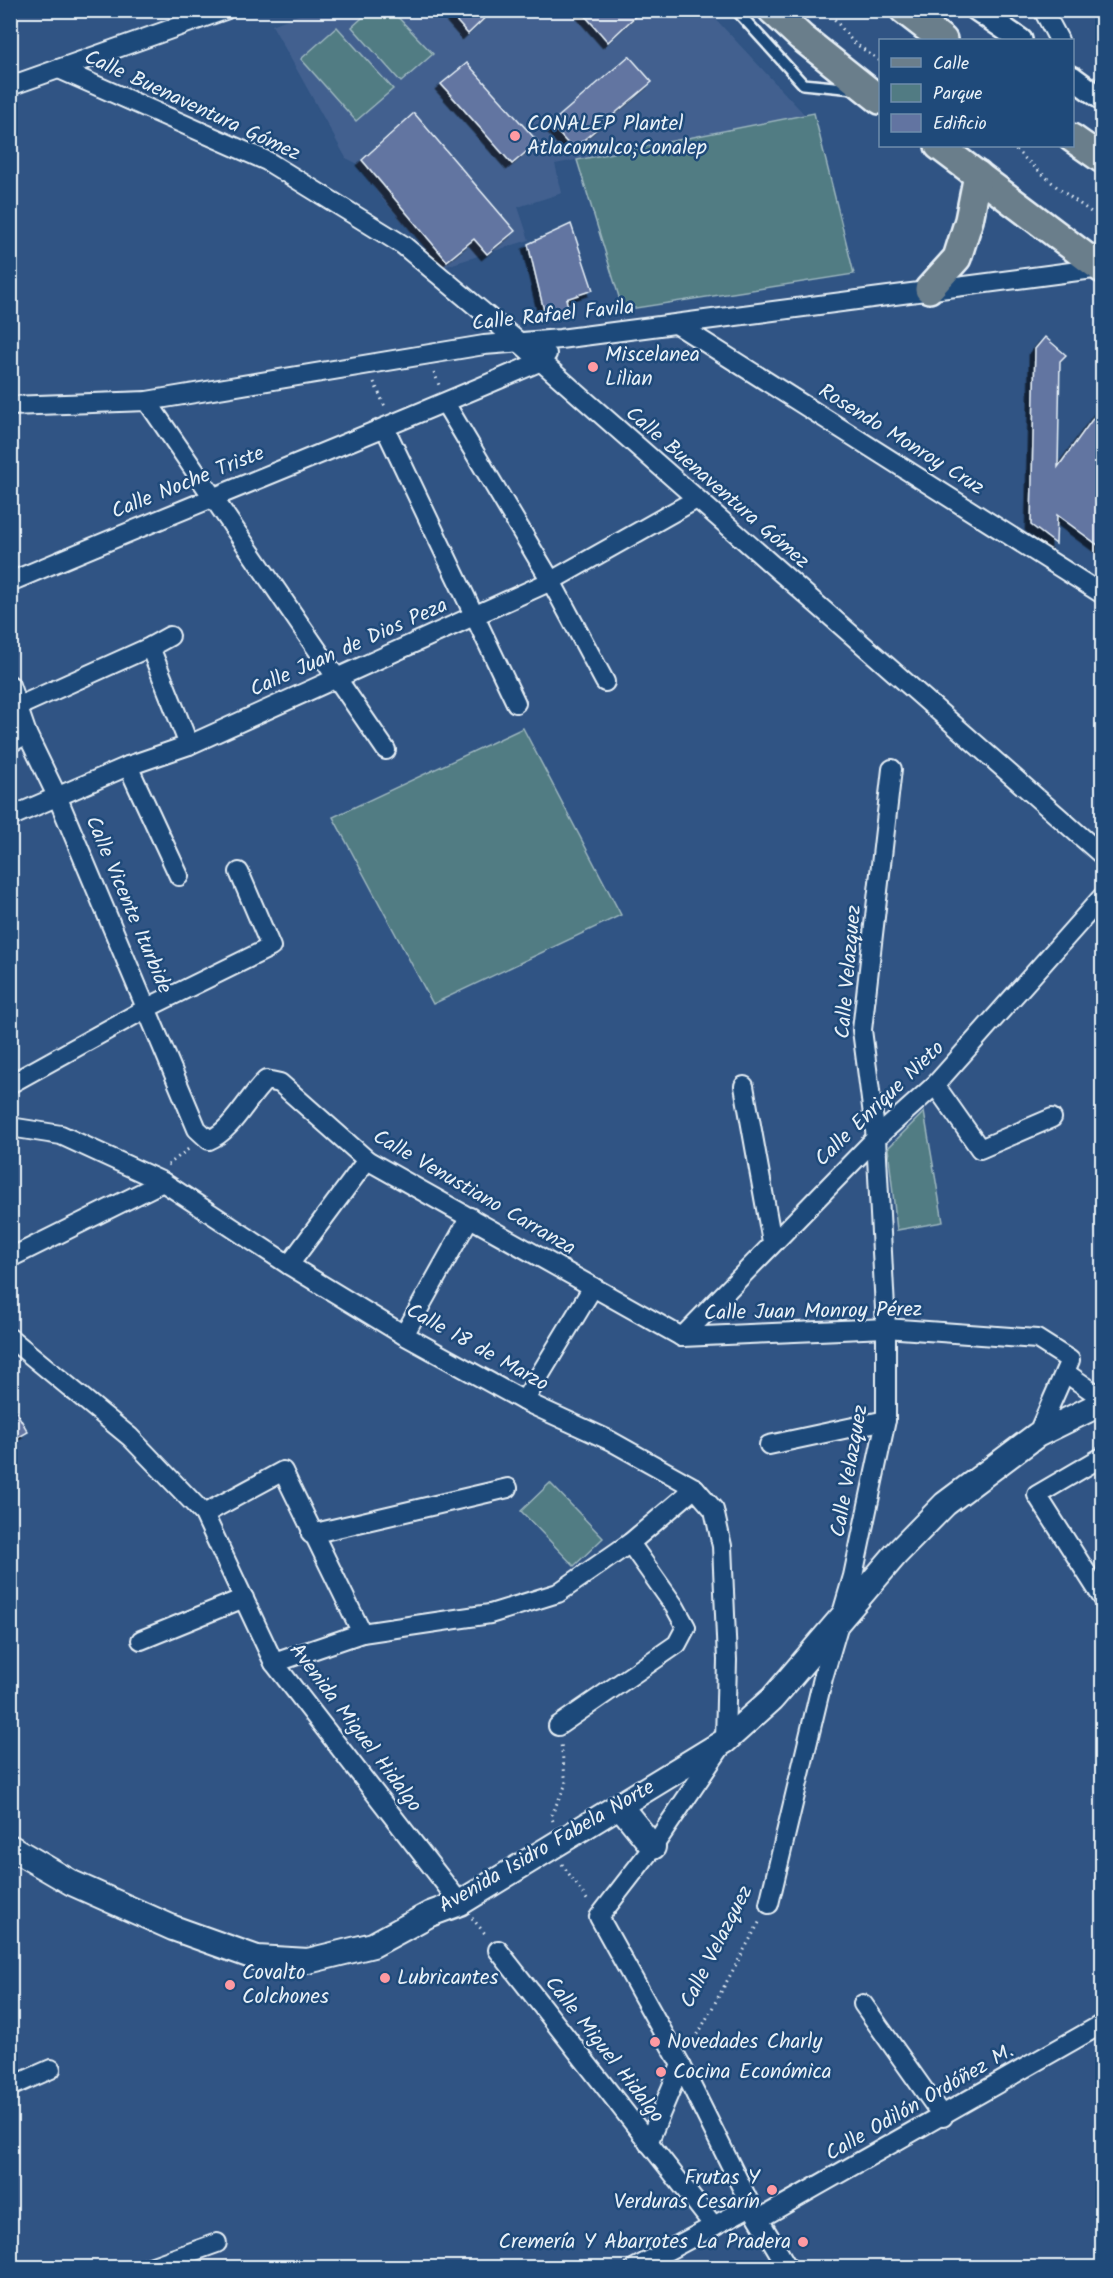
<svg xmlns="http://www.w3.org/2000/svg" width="1113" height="2278" font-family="Kalam,sans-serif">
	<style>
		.built { fill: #42618f }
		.green { fill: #517b83; stroke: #9cb6be; stroke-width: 1.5 }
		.building { fill: #6274a1; stroke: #e8f1f8; stroke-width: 1.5; filter: url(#shadow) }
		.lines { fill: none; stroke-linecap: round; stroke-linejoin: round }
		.service-casing { stroke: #e8f1f8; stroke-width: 14 }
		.minor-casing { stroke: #e8f1f8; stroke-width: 22 }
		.tertiary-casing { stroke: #e8f1f8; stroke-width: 26 }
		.secondary-casing { stroke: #e8f1f8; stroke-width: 28 }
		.primary-casing { stroke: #e8f1f8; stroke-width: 32 }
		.path { stroke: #e8f1f8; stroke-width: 3; stroke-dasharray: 1.5 4.5; stroke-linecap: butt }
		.service { stroke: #1f4a7a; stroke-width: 9 }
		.minor { stroke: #1f4a7a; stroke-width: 18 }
		.tertiary { stroke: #1f4a7a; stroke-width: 21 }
		.secondary { stroke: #1f4a7a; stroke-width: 24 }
		.primary { stroke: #6b7e8b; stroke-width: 27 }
		.poi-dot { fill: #ff9aa2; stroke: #1f4a7a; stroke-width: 2 }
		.labels { text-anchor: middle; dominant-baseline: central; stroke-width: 5; stroke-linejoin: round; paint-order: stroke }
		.street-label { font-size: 21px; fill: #e8f1f8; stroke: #1f4a7a }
		.poi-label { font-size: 21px; fill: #e8f1f8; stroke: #1f4a7a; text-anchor: start }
	</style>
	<defs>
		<filter id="shadow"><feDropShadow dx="-5.5" dy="5.5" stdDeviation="0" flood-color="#0009"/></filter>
	</defs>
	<rect width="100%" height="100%" fill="#305484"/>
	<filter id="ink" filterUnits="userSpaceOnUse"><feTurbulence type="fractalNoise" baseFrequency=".0167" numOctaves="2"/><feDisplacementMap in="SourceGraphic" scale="12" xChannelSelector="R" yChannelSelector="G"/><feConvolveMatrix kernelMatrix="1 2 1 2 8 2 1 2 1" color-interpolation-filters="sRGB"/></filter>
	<g filter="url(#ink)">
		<path class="built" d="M 311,10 L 708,11 L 805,115 L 555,164 L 562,193 L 518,207 L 529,240 L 443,267 L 382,199 L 356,163 L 346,158 L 272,25 Z"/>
		<g class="green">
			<path d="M 371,10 L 392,11 L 433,54 L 401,82 L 352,27 Z"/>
			<path d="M 337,27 L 393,89 L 356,121 L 301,59 Z"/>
			<path d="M 814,113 L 854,274 L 623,310 L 577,160 Z"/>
			<path d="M 523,728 L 621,915 L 433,1004 L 333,817 Z"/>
			<path d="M 924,1112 L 943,1222 L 897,1230 L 888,1148 Z"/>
			<path d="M 550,1483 L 603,1538 L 574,1566 L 521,1511 Z"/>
		</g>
		<g class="building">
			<path d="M 447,10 L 493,10 L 468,34 Z"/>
			<path d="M 580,10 L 642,10 L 608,42 Z"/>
			<path d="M 629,56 L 652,82 L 573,149 L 550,124 Z"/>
			<path d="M 467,63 L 538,142 L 512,164 L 441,84 Z"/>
			<path d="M 414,113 L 515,231 L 487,254 L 474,239 L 447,261 L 362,160 Z"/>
			<path d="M 571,224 L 593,290 L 566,299 L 568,307 L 545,315 L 528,244 Z"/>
			<path d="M 1045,337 L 1066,355 L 1060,361 L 1058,467 L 1102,406 L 1102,548 L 1057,515 L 1056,544 L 1031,525 L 1035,349 Z"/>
			<path d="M 10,1401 L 28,1432 L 10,1442 Z"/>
		</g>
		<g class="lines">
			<g class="service-casing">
				<path id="service" d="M 736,10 L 803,84 L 854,89"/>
			</g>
			<g class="minor-casing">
				<g id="minor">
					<path d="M 1043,10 L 1059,40"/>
					<path d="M 59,69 L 267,161 L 403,245 L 520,343 L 1102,855"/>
					<path d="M 10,86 L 225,10"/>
					<path d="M 676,324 L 1102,594"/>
					<path d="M 147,401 L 386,750"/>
					<path d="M 445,403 L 551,581 L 605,682"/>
					<path d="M 10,406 L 147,401 L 484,345 L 560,339 L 1101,268"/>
					<path d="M 385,428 L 516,703"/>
					<path d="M 10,582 C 186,507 364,438 539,362 L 547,354"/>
					<path d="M 150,647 L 189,745"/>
					<path d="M 10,685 L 27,734 L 57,796 L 197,1129 L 209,1140 C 232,1131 247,1098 266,1080 L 280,1083 L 367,1160 L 682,1337"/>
					<path d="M 19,706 L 150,647 L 170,636"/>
					<path d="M 10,743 L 27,734"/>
					<path d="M 128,766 L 179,876"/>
					<path d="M 10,817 L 128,766 L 189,745 L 551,581 L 695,500"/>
					<path d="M 10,1084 L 147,1008 L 271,947 L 239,872"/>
					<path d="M 935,1085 L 980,1149 L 1052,1118"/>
					<path d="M 744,1086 L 772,1242"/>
					<path d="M 10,1127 L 61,1135 L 163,1182 L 289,1265 L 404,1335 L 524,1401 L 609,1440 L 695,1488 L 714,1510 L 722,1546 L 727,1660 L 725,1741 L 653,1847 L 599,1917 L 681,2065 L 751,2206 L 788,2268"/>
					<path d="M 10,1258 L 163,1182"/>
					<path d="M 289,1265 L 367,1160"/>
					<path d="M 404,1335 L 470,1217"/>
					<path d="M 682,1337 L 876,1138 L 935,1085 L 1102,897"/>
					<path d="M 682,1337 L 886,1328 L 1037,1339 L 1070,1360 L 1037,1435"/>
					<path d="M 10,1338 L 130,1437 L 204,1514 L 274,1663 L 460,1903"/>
					<path d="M 1066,1373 L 1102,1398"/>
					<path d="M 524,1401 L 593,1287"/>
					<path d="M 769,1445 L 886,1420"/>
					<path d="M 1102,1457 L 1037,1495 L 1102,1597"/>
					<path d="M 204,1514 L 283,1471 L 362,1633"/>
					<path d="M 311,1534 L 508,1488"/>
					<path d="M 141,1640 L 244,1598"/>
					<path d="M 274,1663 L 362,1633 L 490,1614 L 558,1593 L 630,1543 L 695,1488"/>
					<path d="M 558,1726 L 677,1644 L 686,1627 L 675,1607 L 630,1543"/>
					<path d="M 769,1904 L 823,1678 L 853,1576 L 886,1420 L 886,1328 L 876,1138 L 862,1030 L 892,769"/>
					<path d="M 498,1950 L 714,2226"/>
					<path d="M 863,2004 L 943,2117"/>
					<path d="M 10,2087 L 51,2069"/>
					<path d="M 648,2143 L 681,2065"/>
					<path d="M 759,2219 L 1102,2024"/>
					<path d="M 147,2268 L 217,2243"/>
					<path d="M 635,2268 L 751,2206"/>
				</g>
			</g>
			<g class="tertiary-casing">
				<g id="tertiary">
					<path d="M 977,10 L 1021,40"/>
					<path d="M 1072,77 L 1102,99"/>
				</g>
			</g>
			<g class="secondary-casing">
				<g id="secondary">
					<path d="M 620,1806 L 653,1847"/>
					<path d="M 10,1847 L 72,1883 L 173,1928 L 257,1958 L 308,1961 L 373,1945 L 430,1914 L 460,1903 L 725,1741 L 772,1699 L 896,1554 L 945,1504 L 1037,1435 L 1102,1403"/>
				</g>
			</g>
			<g class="primary-casing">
				<g id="primary">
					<path d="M 772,10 L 801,37 L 880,100"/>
					<path d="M 904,10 L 943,40"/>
					<path d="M 1072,138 L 1102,159"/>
					<path d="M 939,146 L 1102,269"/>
					<path d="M 929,289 L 957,258 L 969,220 L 978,175"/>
				</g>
			</g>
			<g class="path">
				<path d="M 827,10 L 853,42 L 880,61"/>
				<path d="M 1011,146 L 1058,188 L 1102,220"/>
				<path d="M 434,372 L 439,385"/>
				<path d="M 374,382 L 386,409"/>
				<path d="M 168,1165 L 191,1147"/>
				<path d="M 553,1821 L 551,1816 L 566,1784 L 561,1744"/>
				<path d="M 562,1864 L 588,1901"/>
				<path d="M 472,1918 L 487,1936"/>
				<path d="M 692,2045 L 761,1919"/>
			</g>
			<use href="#service" class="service"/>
			<use href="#minor" class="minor"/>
			<use href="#tertiary" class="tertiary"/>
			<use href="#secondary" class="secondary"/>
			<use href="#primary" class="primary"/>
		</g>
	</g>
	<g class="poi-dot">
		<circle cx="515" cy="136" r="6"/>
		<circle cx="593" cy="367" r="6"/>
		<circle cx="385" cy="1978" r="6"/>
		<circle cx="230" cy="1985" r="6"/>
		<circle cx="655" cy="2042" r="6"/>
		<circle cx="661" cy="2072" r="6"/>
		<circle cx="772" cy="2190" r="6"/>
		<circle cx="803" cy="2242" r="6"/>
	</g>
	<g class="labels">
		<g class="street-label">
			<text transform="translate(192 106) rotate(25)">Calle Buenaventura Gómez</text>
			<text transform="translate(553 316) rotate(-6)">Calle Rafael Favila</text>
			<text transform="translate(901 440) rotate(32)">Rosendo Monroy Cruz</text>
			<text transform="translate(188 483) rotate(-22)">Calle Noche Triste</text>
			<text transform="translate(717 488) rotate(41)">Calle Buenaventura Gómez</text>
			<text transform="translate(349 648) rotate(-24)">Calle Juan de Dios Peza</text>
			<text transform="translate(128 905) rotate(67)">Calle Vicente Iturbide</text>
			<text transform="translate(849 972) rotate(-85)">Calle Velazquez</text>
			<text transform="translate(880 1104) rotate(-44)">Calle Enrique Nieto</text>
			<text transform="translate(474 1193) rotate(30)">Calle Venustiano Carranza</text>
			<text transform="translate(813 1312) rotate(-1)">Calle Juan Monroy Pérez</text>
			<text transform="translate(477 1348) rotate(29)">Calle 18 de Marzo</text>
			<text transform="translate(850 1471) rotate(-80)">Calle Velazquez</text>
			<text transform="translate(355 1728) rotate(53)">Avenida Miguel Hidalgo</text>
			<text transform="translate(547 1847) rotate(-30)">Avenida Isidro Fabela Norte</text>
			<text transform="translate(717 1947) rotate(-63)">Calle Velazquez</text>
			<text transform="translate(604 2050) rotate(52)">Calle Miguel Hidalgo</text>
			<text transform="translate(920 2103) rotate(-30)">Calle Odilón Ordóñez M.</text>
		</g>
		<g class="poi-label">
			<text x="527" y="124">CONALEP Plantel<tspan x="527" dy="24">Atlacomulco;Conalep</tspan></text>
			<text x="605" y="355">Miscelanea<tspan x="605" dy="24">Lilian</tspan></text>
			<text x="242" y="1973">Covalto<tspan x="242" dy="24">Colchones</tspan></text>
			<text x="397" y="1978">Lubricantes</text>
			<text x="667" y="2042">Novedades Charly</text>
			<text x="673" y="2072">Cocina Económica</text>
			<text x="760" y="2178" text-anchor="end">Frutas Y<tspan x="760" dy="24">Verduras Cesarín</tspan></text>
			<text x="791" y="2242" text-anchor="end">Cremería Y Abarrotes La Pradera</text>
		</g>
	</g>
	<rect width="1113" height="2278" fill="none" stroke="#1f4a7a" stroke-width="36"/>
	<rect x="18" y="18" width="1077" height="2242" fill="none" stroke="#e8f1f8" stroke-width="2" filter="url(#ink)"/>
	<rect x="879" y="39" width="195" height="108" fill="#1f4a7a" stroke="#6f8dac" stroke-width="1.5"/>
	<rect x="891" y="58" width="30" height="9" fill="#6b7e8b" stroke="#6f8dac" stroke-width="1.5"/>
	<text x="933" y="69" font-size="18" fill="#e8f1f8">Calle</text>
	<rect x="891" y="84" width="30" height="18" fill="#517b83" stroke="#6f8dac" stroke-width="1.5"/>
	<text x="933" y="99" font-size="18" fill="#e8f1f8">Parque</text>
	<rect x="891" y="114" width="30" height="18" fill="#6274a1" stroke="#6f8dac" stroke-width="1.5"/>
	<text x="933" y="129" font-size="18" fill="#e8f1f8">Edificio</text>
</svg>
